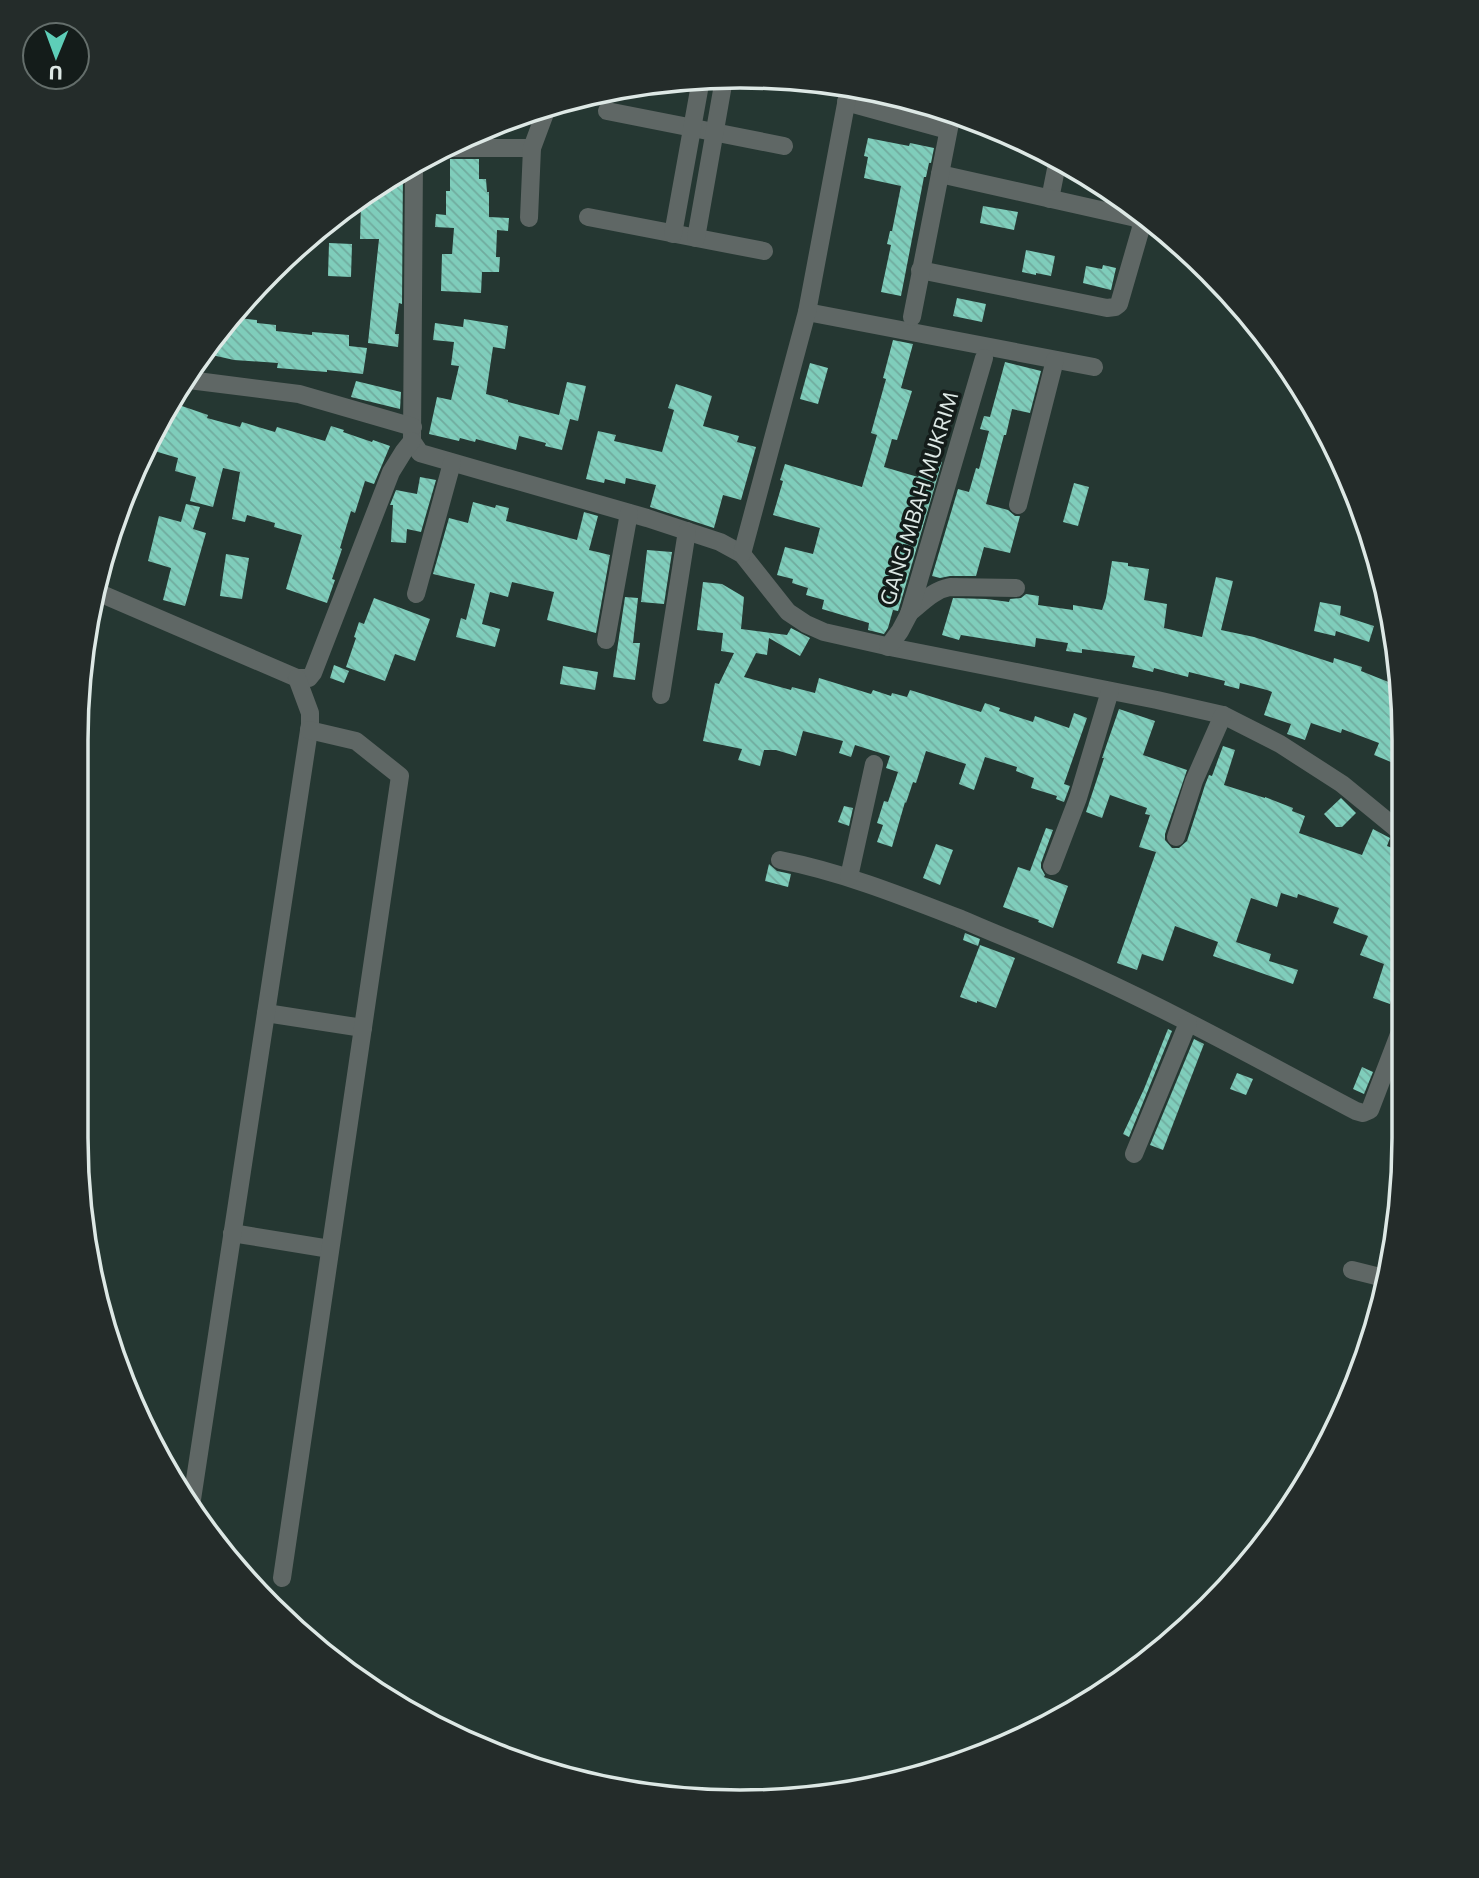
<svg xmlns="http://www.w3.org/2000/svg" width="1479" height="1878" font-family="Commissioner,sans-serif">
	<style>
		.building { fill: url(#building-back-hatch) }
		.lines { fill: none; stroke-linecap: round; stroke-linejoin: round }
		.street { stroke: #5f6765; stroke-width: 18 }
		.labels { text-anchor: middle; dominant-baseline: central; stroke-width: 7; stroke-linejoin: round; paint-order: stroke }
		.street-label { font-size: 21px; fill: #dde8e5; stroke: #141c1a }
		.rim { fill: none; stroke: #dde8e5; stroke-width: 3.5 }
	</style>
	<defs>
		<pattern id="building-back-hatch" width="6" height="6" patternUnits="userSpaceOnUse" patternTransform="scale(1.75)"><rect width="6" height="6" fill="#7fcdbb"/><path d="M-1 5l2 2M0 0l6 6M5-1l2 2" fill="none" stroke="#70ab9e"/></pattern>
	</defs>
	<rect width="100%" height="100%" fill="#253732"/>
	<g class="building">
		<path d="M 868,138 L 909,146 L 910,143 L 934,148 L 931,163 L 929,163 L 926,177 L 924,177 L 901,296 L 881,292 L 891,245 L 887,244 L 890,231 L 892,231 L 901,186 L 864,178 L 868,157 L 864,156 Z"/>
		<path d="M 450,159 L 479,159 L 479,179 L 486,179 L 487,192 L 489,192 L 489,217 L 509,218 L 508,231 L 497,230 L 496,257 L 500,257 L 499,272 L 482,272 L 481,293 L 441,291 L 442,254 L 452,254 L 454,228 L 435,227 L 436,214 L 446,215 L 446,191 L 450,191 Z"/>
		<path d="M 403,168 L 402,304 L 399,303 L 395,334 L 399,334 L 398,347 L 368,343 L 379,239 L 360,239 L 361,203 L 365,204 L 366,194 Z"/>
		<path d="M 983,206 L 1018,212 L 1014,230 L 980,223 Z"/>
		<path d="M 329,243 L 352,244 L 351,277 L 328,276 Z"/>
		<path d="M 1026,250 L 1055,256 L 1051,276 L 1036,273 L 1036,275 L 1022,272 Z"/>
		<path d="M 1103,265 L 1116,268 L 1111,290 L 1083,283 L 1086,266 L 1102,269 Z"/>
		<path d="M 957,298 L 986,304 L 982,322 L 953,316 Z"/>
		<path d="M 229,317 L 257,320 L 257,323 L 276,325 L 276,331 L 312,335 L 312,332 L 349,335 L 349,346 L 367,348 L 363,374 L 327,370 L 327,372 L 277,368 L 278,363 L 234,360 L 203,353 L 213,335 Z"/>
		<path d="M 464,319 L 508,326 L 505,349 L 493,347 L 486,394 L 508,400 L 508,402 L 559,415 L 567,382 L 586,386 L 578,421 L 570,419 L 562,450 L 545,446 L 546,443 L 519,436 L 516,450 L 476,439 L 475,442 L 460,438 L 459,441 L 429,434 L 437,397 L 451,400 L 459,366 L 451,365 L 454,342 L 433,340 L 435,323 L 463,327 Z"/>
		<path d="M 893,340 L 913,344 L 901,388 L 912,391 L 897,440 L 892,439 L 884,467 L 918,477 L 920,473 L 930,476 L 936,460 L 942,462 L 899,608 L 898,611 L 893,610 L 888,628 L 884,634 L 868,630 L 869,623 L 822,609 L 824,600 L 806,595 L 808,588 L 792,583 L 793,579 L 777,575 L 785,547 L 813,554 L 820,528 L 773,515 L 783,481 L 780,480 L 785,464 L 862,487 L 877,435 L 871,433 L 886,379 L 883,378 Z"/>
		<path d="M 1005,362 L 1041,371 L 1030,413 L 1012,409 L 1006,435 L 1004,435 L 986,504 L 1008,510 L 1015,516 L 1020,516 L 1010,553 L 984,547 L 976,576 L 950,576 L 940,578 L 932,576 L 958,489 L 969,492 L 976,468 L 979,469 L 989,431 L 980,429 L 984,416 L 990,417 Z"/>
		<path d="M 810,363 L 828,368 L 818,404 L 800,399 Z"/>
		<path d="M 356,381 L 401,392 L 400,409 L 351,397 Z"/>
		<path d="M 676,384 L 712,396 L 703,426 L 739,436 L 737,442 L 756,447 L 741,500 L 723,495 L 714,528 L 650,507 L 656,485 L 626,478 L 625,484 L 605,479 L 604,483 L 586,479 L 598,431 L 616,435 L 614,441 L 662,452 L 674,410 L 668,408 Z"/>
		<path d="M 176,404 L 208,415 L 207,418 L 240,427 L 242,422 L 275,432 L 277,427 L 325,441 L 331,426 L 344,430 L 343,432 L 372,442 L 373,440 L 390,446 L 374,484 L 365,481 L 355,513 L 351,511 L 340,548 L 342,549 L 332,579 L 335,580 L 327,603 L 286,589 L 302,535 L 274,527 L 275,523 L 247,515 L 245,522 L 232,519 L 240,472 L 223,468 L 213,507 L 190,501 L 196,477 L 175,471 L 178,458 L 151,450 Z"/>
		<path d="M 420,477 L 436,480 L 421,532 L 407,529 L 406,543 L 391,542 L 393,505 L 390,505 L 396,490 L 417,494 Z"/>
		<path d="M 1074,483 L 1089,487 L 1078,526 L 1063,522 Z"/>
		<path d="M 473,502 L 495,508 L 496,505 L 509,508 L 506,521 L 577,540 L 584,512 L 598,516 L 589,550 L 610,555 L 596,633 L 547,620 L 554,592 L 512,582 L 508,597 L 490,592 L 482,624 L 500,629 L 495,647 L 456,637 L 461,618 L 466,620 L 475,584 L 433,574 L 449,518 L 468,523 Z"/>
		<path d="M 186,504 L 200,507 L 193,529 L 206,533 L 185,606 L 163,600 L 171,568 L 148,561 L 159,516 L 181,522 Z"/>
		<path d="M 647,550 L 672,552 L 664,604 L 641,602 Z"/>
		<path d="M 226,554 L 249,558 L 242,599 L 220,596 Z"/>
		<path d="M 1112,561 L 1128,563 L 1128,566 L 1149,569 L 1144,600 L 1167,604 L 1164,628 L 1202,637 L 1216,577 L 1233,581 L 1221,630 L 1254,637 L 1333,663 L 1334,658 L 1362,667 L 1361,671 L 1401,687 L 1402,696 L 1403,767 L 1374,755 L 1379,743 L 1342,729 L 1341,733 L 1311,723 L 1305,740 L 1287,734 L 1291,724 L 1264,715 L 1272,692 L 1267,690 L 1240,683 L 1239,689 L 1224,685 L 1225,681 L 1189,672 L 1188,677 L 1154,668 L 1153,672 L 1132,667 L 1135,656 L 1082,649 L 1082,653 L 1066,651 L 1068,643 L 1036,638 L 1035,647 L 961,635 L 959,640 L 942,635 L 953,598 L 987,599 L 1009,602 L 1010,599 L 1021,598 L 1026,594 L 1039,596 L 1038,605 L 1073,610 L 1073,605 L 1102,610 L 1106,598 Z"/>
		<path d="M 703,582 L 722,584 L 744,597 L 741,629 L 787,635 L 791,628 L 810,638 L 800,656 L 769,638 L 767,655 L 756,653 L 744,677 L 791,690 L 792,687 L 815,693 L 819,678 L 871,694 L 873,690 L 891,696 L 892,693 L 907,697 L 910,690 L 981,712 L 985,703 L 1000,708 L 999,711 L 1033,722 L 1035,716 L 1069,728 L 1074,713 L 1087,718 L 1064,784 L 1070,786 L 1064,802 L 1056,799 L 1057,796 L 1031,788 L 1034,778 L 1016,771 L 1017,767 L 985,757 L 974,790 L 959,784 L 966,764 L 926,751 L 916,783 L 913,782 L 906,803 L 905,802 L 892,847 L 877,842 L 883,825 L 877,823 L 884,801 L 888,802 L 898,772 L 886,768 L 890,756 L 855,745 L 851,757 L 839,753 L 843,741 L 803,731 L 796,756 L 776,750 L 764,750 L 760,766 L 738,760 L 742,749 L 703,741 L 715,683 L 719,684 L 734,653 L 721,651 L 723,633 L 697,630 Z"/>
		<path d="M 625,597 L 638,598 L 633,643 L 640,643 L 635,680 L 613,677 Z"/>
		<path d="M 374,598 L 430,619 L 415,661 L 395,654 L 385,681 L 346,667 L 356,638 L 354,637 L 359,622 L 364,624 Z"/>
		<path d="M 1320,602 L 1341,606 L 1340,615 L 1374,626 L 1369,642 L 1336,631 L 1335,636 L 1314,631 Z"/>
		<path d="M 334,665 L 349,671 L 344,683 L 330,678 Z"/>
		<path d="M 563,666 L 598,672 L 595,690 L 560,684 Z"/>
		<path d="M 1119,709 L 1155,721 L 1143,755 L 1187,770 L 1165,834 L 1165,840 L 1172,848 L 1179,848 L 1187,841 L 1205,785 L 1209,775 L 1212,776 L 1223,746 L 1235,750 L 1224,785 L 1265,798 L 1265,797 L 1293,808 L 1292,811 L 1305,816 L 1299,833 L 1362,855 L 1373,829 L 1390,838 L 1387,846 L 1403,852 L 1403,974 L 1399,985 L 1396,984 L 1390,1004 L 1373,998 L 1384,964 L 1360,955 L 1368,936 L 1333,923 L 1339,908 L 1298,894 L 1297,898 L 1281,893 L 1277,907 L 1251,898 L 1236,942 L 1271,954 L 1269,961 L 1298,970 L 1293,984 L 1213,956 L 1218,942 L 1175,926 L 1163,961 L 1142,954 L 1137,970 L 1117,963 L 1156,852 L 1139,847 L 1150,815 L 1145,814 L 1147,808 L 1110,795 L 1102,818 L 1086,812 L 1104,758 L 1102,758 Z"/>
		<path d="M 1341,798 L 1356,813 L 1342,827 L 1336,827 L 1324,814 Z"/>
		<path d="M 844,806 L 853,808 L 849,826 L 838,822 Z"/>
		<path d="M 1046,828 L 1053,830 L 1041,863 L 1041,868 L 1045,875 L 1044,877 L 1068,886 L 1053,928 L 1038,922 L 1039,920 L 1003,907 L 1018,867 L 1030,871 Z"/>
		<path d="M 936,844 L 953,850 L 940,885 L 923,878 Z"/>
		<path d="M 769,864 L 777,871 L 791,874 L 788,887 L 765,881 Z"/>
		<path d="M 965,933 L 980,939 L 978,946 L 963,940 Z"/>
		<path d="M 980,945 L 1015,958 L 996,1008 L 977,1001 L 977,1003 L 960,997 Z"/>
		<path d="M 1168,1029 L 1172,1031 L 1129,1137 L 1123,1134 L 1144,1089 Z"/>
		<path d="M 1194,1039 L 1204,1044 L 1163,1150 L 1150,1145 Z"/>
		<path d="M 1362,1067 L 1373,1072 L 1364,1094 L 1353,1089 Z"/>
		<path d="M 1237,1073 L 1253,1079 L 1246,1095 L 1230,1089 Z"/>
	</g>
	<g class="lines">
		<g class="street">
			<path d="M 846,102 L 948,130"/>
			<path d="M 607,111 L 784,146"/>
			<path d="M 444,148 L 532,148"/>
			<path d="M 414,161 L 412,441 L 420,453 L 647,518 L 720,542 L 742,554 L 788,612 L 806,624 L 824,632 L 895,648 L 1157,700 L 1223,715 L 1280,744 L 1342,784 L 1403,834"/>
			<path d="M 1050,199 L 1058,159"/>
			<path d="M 588,217 L 764,251"/>
			<path d="M 529,218 L 532,148 L 548,105"/>
			<path d="M 673,234 L 701,79"/>
			<path d="M 696,238 L 724,79"/>
			<path d="M 920,270 L 1107,308 L 1115,307 L 1119,304 L 1141,228 L 1140,222 L 1136,218 L 940,174"/>
			<path d="M 807,312 L 1094,367"/>
			<path d="M 912,317 L 952,113"/>
			<path d="M 189,380 L 299,394 L 413,427"/>
			<path d="M 1018,505 L 1055,360"/>
			<path d="M 742,554 L 807,312 L 849,88"/>
			<path d="M 97,592 L 297,678 L 309,678 L 313,673 L 391,472 L 404,451 L 412,441"/>
			<path d="M 416,594 L 452,463"/>
			<path d="M 909,613 C 922,603 933,590 950,587 L 1016,588"/>
			<path d="M 606,640 L 629,513"/>
			<path d="M 888,647 L 900,631 L 909,614 L 984,358"/>
			<path d="M 661,695 L 687,531"/>
			<path d="M 1176,837 L 1194,781 L 1223,715"/>
			<path d="M 780,860 C 842,872 902,896 961,919 C 1003,937 1046,954 1087,973 C 1179,1015 1267,1064 1356,1111 L 1363,1113 L 1370,1110 L 1403,1024"/>
			<path d="M 1052,866 L 1078,798 L 1110,691"/>
			<path d="M 849,877 L 874,764"/>
			<path d="M 266,1013 L 363,1028"/>
			<path d="M 1134,1154 L 1188,1023"/>
			<path d="M 232,1233 L 330,1249"/>
			<path d="M 1352,1270 L 1388,1279"/>
			<path d="M 191,1506 L 310,724 L 310,713 L 297,678"/>
			<path d="M 282,1578 L 400,776 L 356,741 L 309,730"/>
		</g>
	</g>
	<g class="labels">
		<g class="street-label">
			<text transform="translate(918 498) rotate(-73)">GANG MBAH MUKRIM</text>
		</g>
	</g>
	<path d="M0 0H1479V1878H0ZM740 88H740A652 652 0 0 1 1392 740V1138A652 652 0 0 1 740 1790H740A652 652 0 0 1 88 1138V740A652 652 0 0 1 740 88Z" fill="#242c2a" fill-rule="evenodd"/>
	<path class="rim" d="M740 88H740A652 652 0 0 1 1392 740V1138A652 652 0 0 1 740 1790H740A652 652 0 0 1 88 1138V740A652 652 0 0 1 740 88Z"/>
	<g transform="translate(56 56) rotate(181)"><circle r="33" fill="#141c1a" stroke="#646e6b" stroke-width="2"/>
	<path d="M0-5L12 26L0 18L-12 26Z" fill="#5eceb8"/>
	<text y="-10" font-size="19" font-weight="bold" text-anchor="middle" fill="#dde8e5">U</text>
	</g>
</svg>
